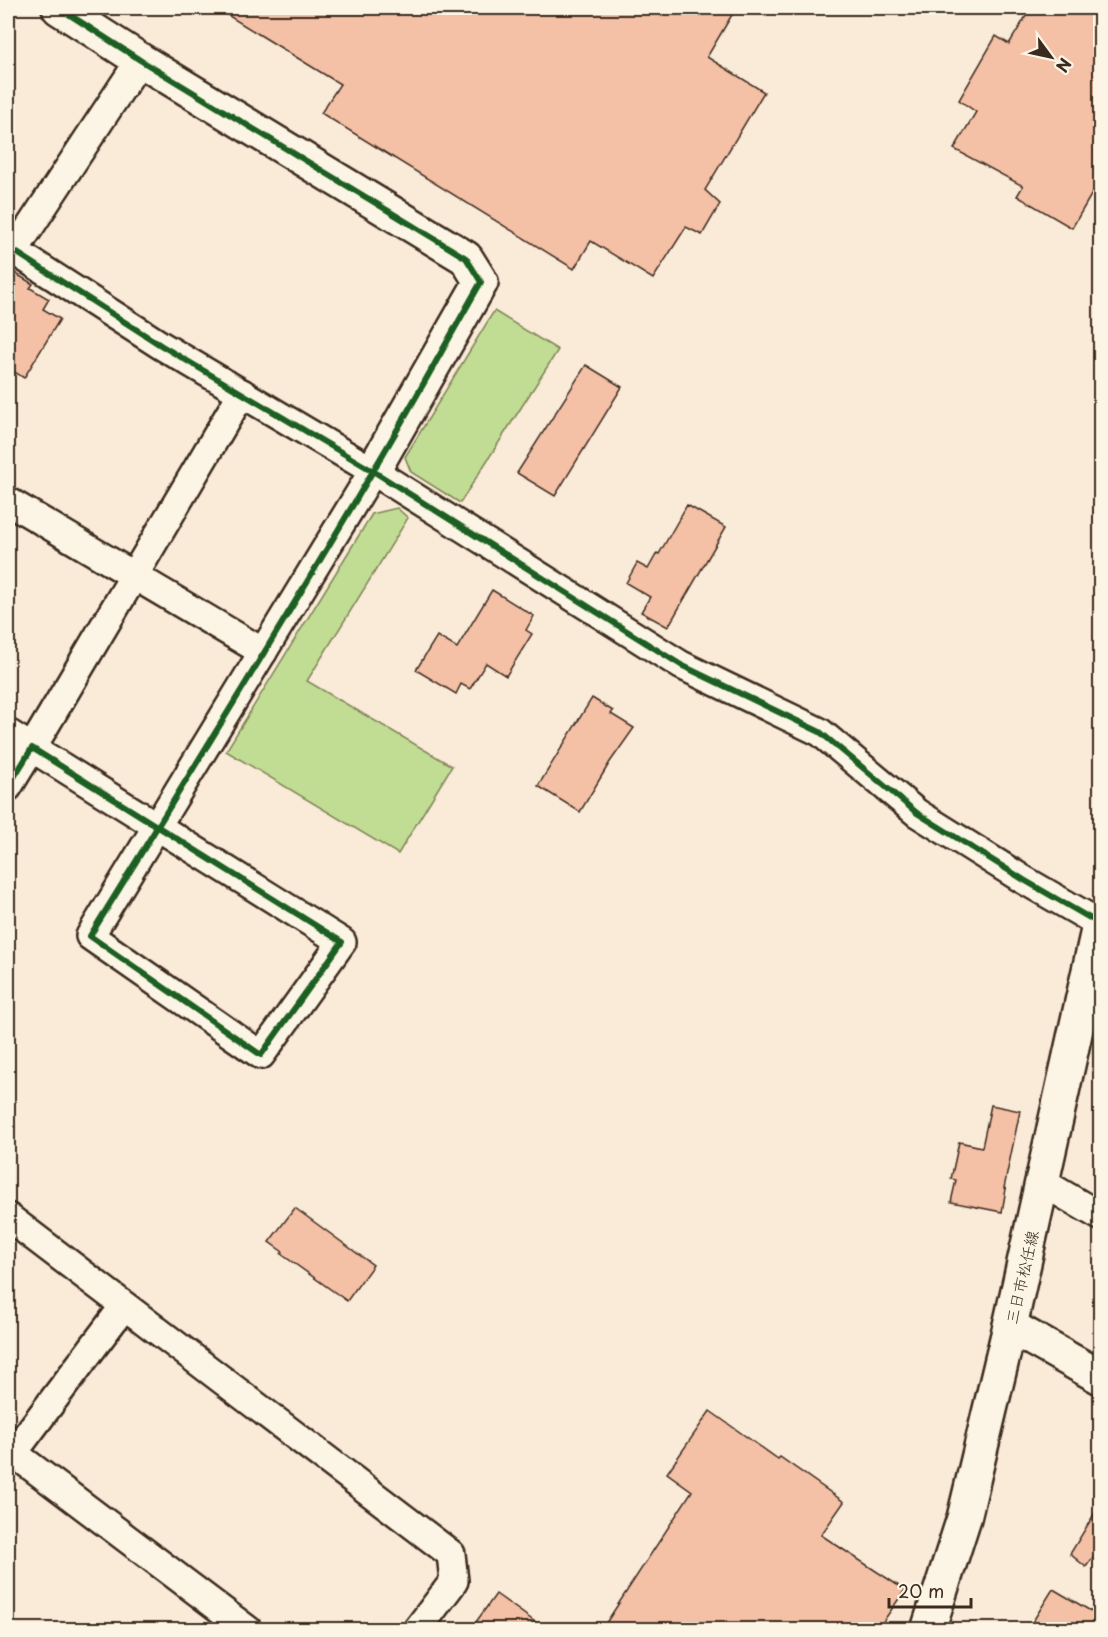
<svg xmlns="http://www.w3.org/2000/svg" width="1108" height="1637" font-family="'Playpen Sans','Klee One',sans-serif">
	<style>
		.green { fill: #c1dc93; stroke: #7e8358; stroke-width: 1.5 }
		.building { fill: #f4c0a6; stroke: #3b2a1e; stroke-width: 1.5 }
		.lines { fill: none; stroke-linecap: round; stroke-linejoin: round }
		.minor-casing { stroke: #3b2a1e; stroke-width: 32 }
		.tertiary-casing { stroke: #3b2a1e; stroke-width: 38 }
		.secondary-casing { stroke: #3b2a1e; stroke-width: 38 }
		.minor { stroke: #fcf5e5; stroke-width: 27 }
		.tertiary { stroke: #fcf5e5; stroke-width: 33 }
		.secondary { stroke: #fcf5e5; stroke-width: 33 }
		.cycleway-casing { stroke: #fcf5e5; stroke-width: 10 }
		.cycleway { stroke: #1b5e20; stroke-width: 6 }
		.labels { text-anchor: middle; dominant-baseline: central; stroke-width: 6; stroke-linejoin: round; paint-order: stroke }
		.street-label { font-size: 16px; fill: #3b2a1e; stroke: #fcf5e5 }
	</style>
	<rect width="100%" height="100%" fill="#faead8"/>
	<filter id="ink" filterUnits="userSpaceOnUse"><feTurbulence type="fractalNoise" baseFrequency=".0167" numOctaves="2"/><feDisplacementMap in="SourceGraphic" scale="12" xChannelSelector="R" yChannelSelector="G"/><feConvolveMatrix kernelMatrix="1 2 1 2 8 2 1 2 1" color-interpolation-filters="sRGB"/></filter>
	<g filter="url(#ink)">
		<g class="green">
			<path d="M 494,311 L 558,350 L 460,503 L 411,472 L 405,457 Z"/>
			<path d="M 397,508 L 408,518 L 307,681 L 452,766 L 398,854 L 226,751 L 372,514 Z"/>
		</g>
		<g class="building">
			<path d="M 216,8 L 736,8 L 707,57 L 764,92 L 705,190 L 720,204 L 702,235 L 686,227 L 653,279 L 591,241 L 574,269 L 321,113 L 340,84 Z"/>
			<path d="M 1031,8 L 1101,8 L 1101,178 L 1072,228 L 1017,196 L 1023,186 L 954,149 L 976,112 L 959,100 L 996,36 L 1009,44 Z"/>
			<path d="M 8,269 L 33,284 L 30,288 L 49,299 L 43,309 L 60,319 L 24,378 L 8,368 Z"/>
			<path d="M 586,365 L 622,387 L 555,496 L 517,473 Z"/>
			<path d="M 687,505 L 726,527 L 668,627 L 641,612 L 650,597 L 626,583 L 637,563 L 648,569 L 657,553 L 659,554 Z"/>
			<path d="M 492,590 L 534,616 L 526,630 L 532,634 L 506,676 L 486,663 L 470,689 L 461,684 L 456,694 L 416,670 L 437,636 L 457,648 Z"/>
			<path d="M 592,698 L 613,711 L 611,714 L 634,728 L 610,762 L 580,812 L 538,786 Z"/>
			<path d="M 991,1105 L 1020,1111 L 1004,1188 L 1006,1189 L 1002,1212 L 951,1202 L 956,1180 L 951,1179 L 959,1142 L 982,1147 Z"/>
			<path d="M 295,1208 L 373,1265 L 347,1301 L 281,1254 L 283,1252 L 269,1242 Z"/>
			<path d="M 710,1411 L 778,1459 L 780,1457 L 844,1502 L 821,1535 L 905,1590 L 878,1629 L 602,1629 L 692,1491 L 667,1473 Z"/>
			<path d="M 1101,1503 L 1101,1546 L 1086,1567 L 1070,1554 Z"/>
			<path d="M 1053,1589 L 1101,1617 L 1101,1629 L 1028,1629 Z"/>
			<path d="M 496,1594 L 545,1629 L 471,1629 Z"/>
		</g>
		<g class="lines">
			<g class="minor-casing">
				<g id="minor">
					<path d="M 8,247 L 162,346 L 373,471 L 681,665 L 820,732 L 917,813 L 1024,880 L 1100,924"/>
					<path d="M 14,251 L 140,60"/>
					<path d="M 8,501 L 263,652"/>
					<path d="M 8,733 L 32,748 L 242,393"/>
					<path d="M 8,787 L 32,748 L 342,942 L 261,1055 L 90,936 C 185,782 279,627 373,471"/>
					<path d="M 1042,1182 L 1100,1216"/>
					<path d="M 8,1217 L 451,1554 L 454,1581 L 417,1630"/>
					<path d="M 8,1449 L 248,1630"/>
					<path d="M 8,1460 L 124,1306"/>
				</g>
			</g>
			<g class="tertiary-casing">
				<g id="tertiary">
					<path d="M 59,8 L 140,60 L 466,258 L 481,282 L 373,471"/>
					<path d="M 1010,1326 L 1100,1377"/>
				</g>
			</g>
			<g class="secondary-casing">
				<path id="secondary" d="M 928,1630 L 964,1518 L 1010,1326 L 1100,921"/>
			</g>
			<use href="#minor" class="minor"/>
			<use href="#tertiary" class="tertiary"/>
			<use href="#secondary" class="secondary"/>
			<g class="cycleway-casing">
				<g id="cycleway">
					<path d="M 8,247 L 162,346 L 373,471 L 681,665 L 820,732 L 917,813 L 1024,880 L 1100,924"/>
					<path d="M 8,787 L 32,748 L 342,942 L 261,1055 L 90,936 C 185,782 281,628 373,471 C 410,409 445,345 481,282 L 466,258 L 140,60 L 59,8"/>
				</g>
			</g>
			<use href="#cycleway" class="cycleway"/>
		</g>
	</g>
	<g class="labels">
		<g class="street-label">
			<text transform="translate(1021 1277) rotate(-77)">三日市松任線</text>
		</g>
	</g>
	<rect width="1108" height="1637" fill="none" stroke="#fcf5e5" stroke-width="30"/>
	<rect x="15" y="15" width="1078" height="1607" fill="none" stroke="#3b2a1e" stroke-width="2" filter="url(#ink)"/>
	<g transform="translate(1051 57) rotate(123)" stroke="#fcf5e5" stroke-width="4.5" paint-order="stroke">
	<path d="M0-4.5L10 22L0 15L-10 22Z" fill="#3b2a1e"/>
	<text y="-9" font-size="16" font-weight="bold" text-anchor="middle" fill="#3b2a1e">N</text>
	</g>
	<path d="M889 1598v9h82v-9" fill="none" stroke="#3b2a1e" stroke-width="3"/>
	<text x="898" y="1598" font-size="18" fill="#3b2a1e" stroke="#fcf5e5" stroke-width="4.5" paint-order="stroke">20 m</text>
</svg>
